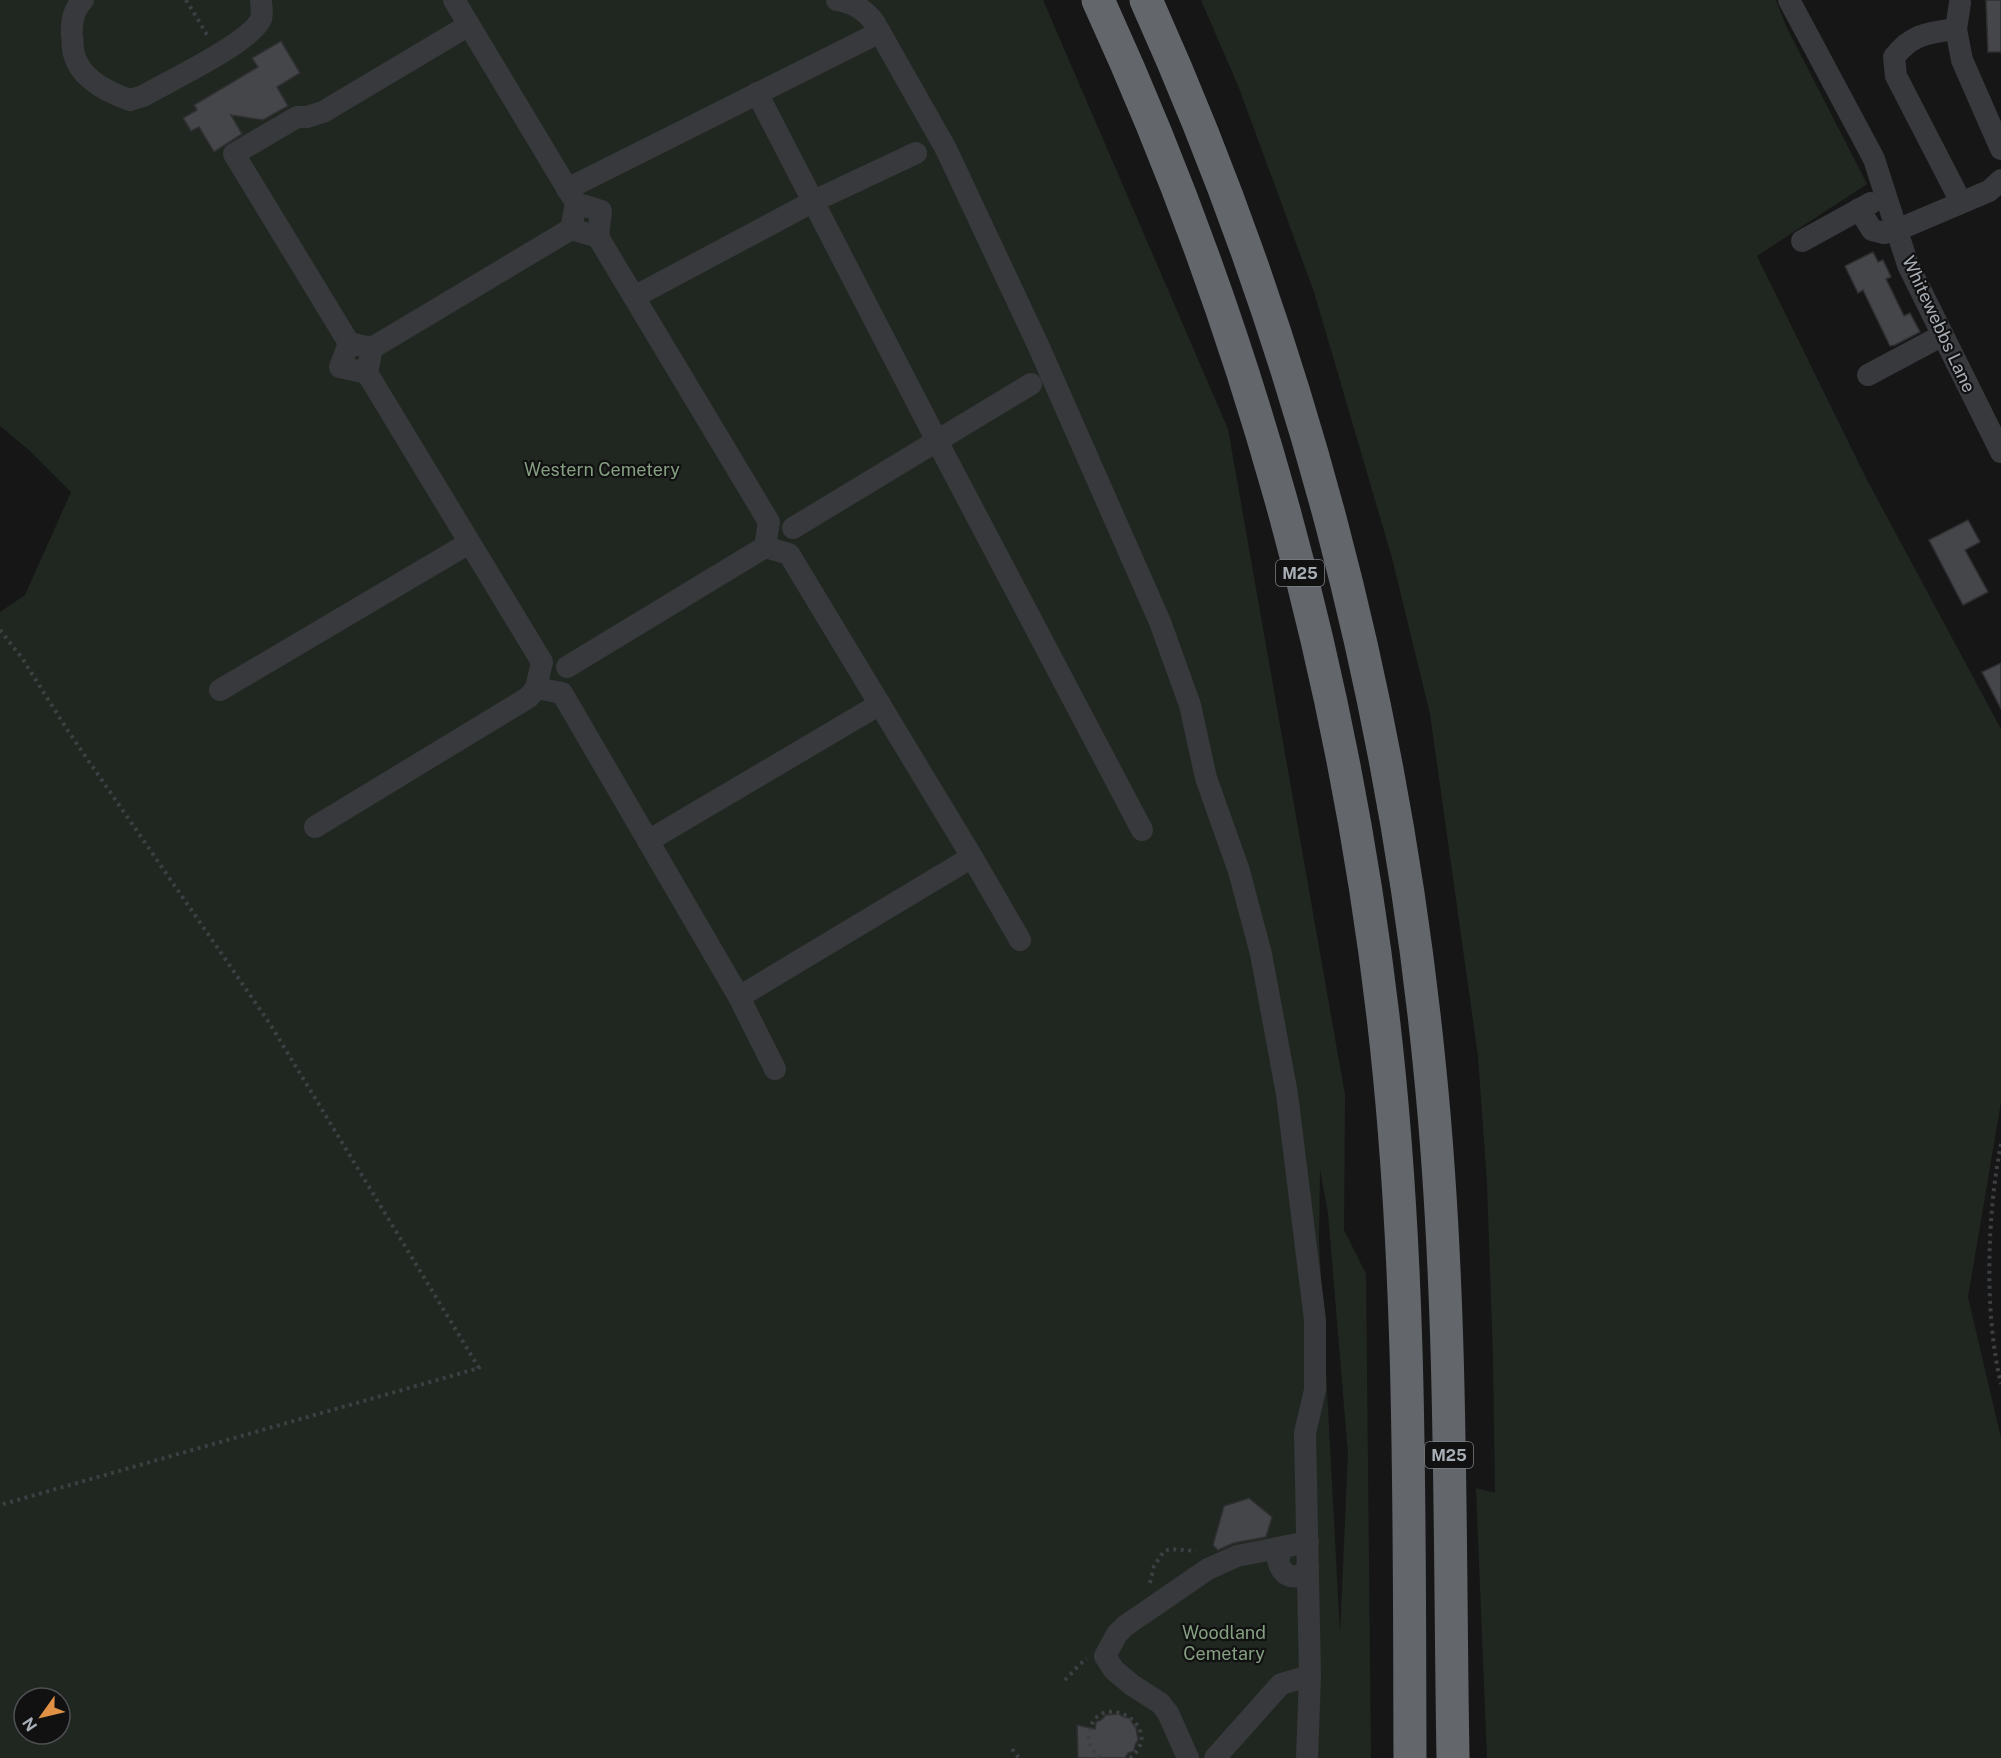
<svg xmlns="http://www.w3.org/2000/svg" width="2001" height="1758" font-family="'Public Sans',sans-serif">
	<style>
		.green { fill: #202720; fill-rule: evenodd }
		.building { fill: #45464a; stroke: #303033; stroke-width: 1.5 }
		.lines { fill: none; stroke-linecap: round; stroke-linejoin: round }
		.path { stroke: #3d4043; stroke-width: 4; stroke-dasharray: 3 4.5; stroke-linecap: butt }
		.minor { stroke: #37393c; stroke-width: 22 }
		.highway { stroke: #63676c; stroke-width: 33 }
		.labels { text-anchor: middle; dominant-baseline: central; stroke-width: 4.5; stroke-linejoin: round; paint-order: stroke }
		.shield { fill: #111112; stroke: #7b8085; stroke-width: 1.5 }
		.shield-label { font-size: 16px; font-weight: bold; fill: #a9afb6 }
		.street-label { font-size: 18px; fill: #a9afb6; stroke: #111112 }
		.park-label { font-size: 18px; fill: #859f81; stroke: #111112 }
	</style>
	<rect width="100%" height="100%" fill="#161617"/>
	<g class="green">
		<path d="M 0,0 L 1043,0 L 1228,429 L 1345,1095 L 1344,1230 L 1366,1274 L 1371,1758 L 0,1758 L 0,612 L 25,595 L 71,492 L 30,451 L 0,426 ZM 1320,1170 L 1328,1213 L 1348,1454 L 1340,1634 L 1319,1239 ZM 24,1698 L 60,1698 L 60,1734 L 24,1734 Z"/>
		<path d="M 1201,0 L 1776,0 L 1787,28 L 1867,184 L 1757,256 L 1866,478 L 2001,729 L 2001,1102 L 1968,1297 L 2001,1438 L 2001,1758 L 1487,1758 L 1476,1488 L 1495,1493 L 1493,1358 L 1487,1183 L 1478,1056 L 1430,714 L 1392,558 L 1314,292 L 1239,88 Z"/>
	</g>
	<g class="building">
		<path d="M 1986,0 L 2001,0 L 2001,52 L 1988,52 Z"/>
		<path d="M 281,41 L 300,73 L 277,87 L 288,106 L 263,120 L 231,115 L 242,134 L 214,152 L 199,127 L 191,131 L 183,118 L 197,110 L 194,105 L 258,67 L 252,58 Z"/>
		<path d="M 1873,252 L 1878,262 L 1883,260 L 1891,277 L 1886,279 L 1904,316 L 1910,313 L 1920,332 L 1895,345 L 1890,346 L 1863,290 L 1858,293 L 1845,266 Z"/>
		<path d="M 1968,520 L 1980,542 L 1965,550 L 1988,592 L 1963,605 L 1929,540 Z"/>
		<path d="M 2001,663 L 2001,709 L 1982,672 Z"/>
		<path d="M 1249,1498 L 1272,1517 L 1266,1537 L 1234,1543 L 1218,1550 L 1213,1545 L 1224,1506 Z"/>
		<path d="M 1119,1714 L 1123,1717 L 1129,1718 L 1136,1728 L 1138,1740 L 1135,1745 L 1134,1751 L 1128,1753 L 1125,1758 L 1078,1758 L 1077,1725 L 1095,1729 L 1096,1722 L 1101,1720 L 1106,1715 Z"/>
	</g>
	<g class="lines">
		<g class="path">
			<path d="M 186,0 L 209,38"/>
			<path d="M 0,630 L 22,658 L 68,731 L 270,1024 L 479,1368 L 0,1505"/>
			<path d="M 2001,1144 C 1987,1214 1984,1314 2001,1384"/>
			<path d="M 1150,1583 L 1154,1566 L 1164,1551 L 1171,1549 L 1196,1551"/>
			<path d="M 1065,1680 L 1080,1664 L 1087,1659"/>
			<path d="M 1012,1749 L 1019,1758"/>
			<path d="M 1100,1758 C 1092,1752 1088,1743 1089,1733 C 1097,1686 1169,1727 1130,1758"/>
		</g>
		<g class="minor">
			<path d="M 83,0 C 74,9 71,22 72,35 C 73,41 72,48 74,54 C 80,79 107,92 130,100 L 143,96 C 169,81 250,43 261,19 C 263,13 261,6 261,0"/>
			<path d="M 454,0 L 576,203 L 571,229 L 598,237 L 769,522 L 765,547 L 789,554 L 972,857 L 1020,940"/>
			<path d="M 837,0 C 853,3 864,9 874,22 L 946,149 L 1038,345 L 1160,622 L 1190,705 L 1206,778 L 1239,871 L 1261,954 L 1287,1094 L 1315,1320 L 1315,1390 L 1305,1433 L 1310,1676 L 1307,1758"/>
			<path d="M 1789,0 L 1874,159 L 1908,265 L 2001,452"/>
			<path d="M 1960,3 L 1956,29 L 1962,60 L 2001,149"/>
			<path d="M 1956,29 C 1928,33 1912,34 1894,57 L 1896,76 L 1961,202"/>
			<path d="M 757,93 L 937,441 L 1142,830"/>
			<path d="M 567,189 L 880,32"/>
			<path d="M 576,203 L 601,211 L 598,237"/>
			<path d="M 1859,209 L 1872,230 L 1884,233 L 1897,230 L 1989,191 L 2001,180"/>
			<path d="M 1802,241 L 1871,203"/>
			<path d="M 634,297 L 814,201 L 916,153"/>
			<path d="M 349,343 L 234,154 L 297,117 L 307,117 L 323,112 L 469,25"/>
			<path d="M 372,348 L 367,373 L 340,367 L 349,343 L 372,348 L 571,229"/>
			<path d="M 367,373 L 542,662 L 536,688 L 562,693 L 739,997 L 775,1069"/>
			<path d="M 1868,375 L 1943,335"/>
			<path d="M 793,528 L 1031,384"/>
			<path d="M 567,667 L 765,547"/>
			<path d="M 220,690 L 469,543"/>
			<path d="M 315,827 L 529,697 L 536,688"/>
			<path d="M 648,841 L 880,704"/>
			<path d="M 739,997 L 972,857"/>
			<path d="M 1287,1546 L 1281,1551 L 1278,1560 C 1282,1578 1297,1582 1308,1568"/>
			<path d="M 1188,1758 L 1168,1713 L 1160,1703 L 1132,1685 L 1114,1670 L 1105,1656 L 1117,1634 L 1125,1626 L 1208,1569 L 1237,1556 L 1308,1542"/>
			<path d="M 1215,1758 L 1281,1684 L 1310,1676"/>
		</g>
		<g class="highway">
			<path d="M 1098,0 C 1245,320 1342,667 1383,1016 C 1412,1262 1409,1511 1410,1758"/>
			<path d="M 1146,0 C 1298,338 1394,702 1430,1071 C 1453,1299 1449,1529 1453,1758"/>
		</g>
	</g>
	<g class="labels">
		<g class="shield">
			<rect x="1276" y="560" width="48" height="26" rx="4.5"/>
			<rect x="1425" y="1442" width="48" height="26" rx="4.5"/>
		</g>
		<g class="shield-label">
			<text x="1300" y="573">M25</text>
			<text x="1449" y="1455">M25</text>
		</g>
		<g class="street-label">
			<text transform="translate(1939 324) rotate(65)">Whitewebbs Lane</text>
		</g>
		<g class="park-label">
			<text x="602" y="469">Western Cemetery</text>
			<text x="1224" y="1632">Woodland<tspan x="1224" dy="21">Cemetary</tspan></text>
		</g>
	</g>
	<g transform="translate(42 1716) rotate(236)"><circle r="28" fill="#111112" stroke="#4e5054" stroke-width="1.5"/>
	<path d="M0-4.5L10 22L0 15L-10 22Z" fill="#e19144"/>
	<text y="-9" font-size="16" font-weight="bold" text-anchor="middle" fill="#a9afb6">N</text>
	</g>
</svg>
